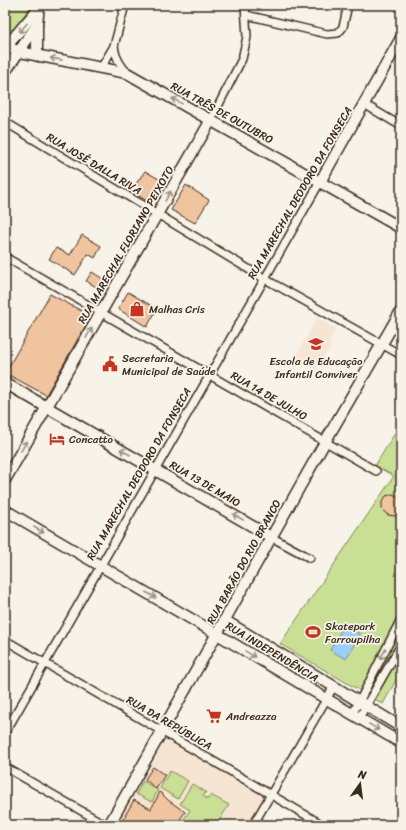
<svg xmlns="http://www.w3.org/2000/svg" width="406" height="830" font-family="Sriracha,sans-serif">
	<style>
		.built { fill: #f5e5d2 }
		.green { fill: #c8df94; stroke: #828459 }
		.water { fill: #99d0f8; stroke: #738ea1 }
		.building { fill: #f0c49f; stroke: #3b2a1e }
		.lines { fill: none; stroke-linecap: round; stroke-linejoin: round }
		.street-casing { stroke: #3b2a1e; stroke-width: 10 }
		.secondary-casing { stroke: #3b2a1e; stroke-width: 13 }
		.street { stroke: #f7f3e8; stroke-width: 7 }
		.secondary { stroke: #f7f3e8; stroke-width: 10 }
		.oneway { stroke: #998e83 }
		.labels { text-anchor: middle; dominant-baseline: central; stroke-width: 3.5; stroke-linejoin: round; paint-order: stroke }
		.street-label { font-size: 11px; fill: #3b2a1e; stroke: #f7f3e8 }
		.poi-label { font-size: 11px; fill: #3b2a1e; stroke: #f7f3e8; text-anchor: start }
	</style>
	<rect width="100%" height="100%" fill="#f7f3e8"/>
	<filter id="ink" filterUnits="userSpaceOnUse"><feTurbulence type="fractalNoise" baseFrequency=".025" numOctaves="2"/><feDisplacementMap in="SourceGraphic" scale="8" xChannelSelector="R" yChannelSelector="G"/><feConvolveMatrix kernelMatrix="1 2 1 2 8 2 1 2 1" color-interpolation-filters="sRGB"/></filter>
	<g filter="url(#ink)">
		<g class="built">
			<path d="M 317,318 L 336,329 L 328,343 L 331,345 L 316,371 L 295,358 Z"/>
			<path d="M 162,735 L 266,796 L 248,825 L 111,825 Z"/>
		</g>
		<g class="green">
			<path d="M 5,5 L 32,5 L 13,30 L 5,28 Z"/>
			<path d="M 401,423 L 401,671 L 383,704 L 280,644 L 394,476 L 375,466 Z"/>
			<path d="M 170,771 L 188,781 L 178,799 L 160,788 Z"/>
			<path d="M 143,781 L 158,790 L 152,802 L 136,794 Z"/>
			<path d="M 192,784 L 206,792 L 203,796 L 208,799 L 211,795 L 229,805 L 216,825 L 180,825 L 190,810 L 180,804 Z"/>
		</g>
		<path class="water" d="M 344,625 L 360,634 L 346,659 L 330,650 Z"/>
		<g class="building">
			<path d="M 145,171 L 164,182 L 150,203 L 131,191 Z"/>
			<path d="M 186,185 L 209,200 L 195,223 L 171,210 Z"/>
			<path d="M 82,235 L 101,246 L 95,258 L 88,254 L 75,275 L 49,259 L 56,248 L 70,255 Z"/>
			<path d="M 92,272 L 103,279 L 98,288 L 86,281 Z"/>
			<path d="M 128,292 L 157,309 L 147,327 L 118,309 Z"/>
			<path d="M 50,294 L 91,316 L 46,395 L 5,373 Z"/>
			<path d="M 393,494 L 401,499 L 401,512 L 395,516 L 388,515 L 382,510 L 382,502 L 386,496 Z"/>
			<path d="M 153,767 L 165,775 L 156,789 L 145,779 Z"/>
			<path d="M 160,792 L 168,800 L 185,812 L 176,825 L 135,825 L 123,819 L 134,800 L 151,809 Z"/>
		</g>
		<g class="lines">
			<g class="street-casing">
				<g id="street">
					<path d="M 246,15 L 327,34 L 338,33 L 343,27 L 348,5"/>
					<path d="M 114,46 C 115,57 120,64 127,73"/>
					<path d="M 101,68 L 114,46 L 125,5"/>
					<path d="M 364,104 L 401,126"/>
					<path d="M 211,120 L 242,59 L 247,37 L 245,5"/>
					<path d="M 5,122 L 265,279 L 401,355"/>
					<path d="M 5,257 L 376,471"/>
					<path d="M 271,537 L 310,558"/>
					<path d="M 5,640 L 323,825"/>
					<path d="M 352,714 L 359,702 L 401,619"/>
					<path d="M 359,718 L 401,645"/>
					<path d="M 5,733 L 320,182"/>
					<path d="M 5,767 L 106,825"/>
					<path d="M 253,825 L 334,686"/>
				</g>
			</g>
			<g class="secondary-casing">
				<g id="secondary">
					<path d="M 37,26 L 37,50 L 38,56"/>
					<path d="M 5,46 L 20,52 L 127,73 L 401,228"/>
					<path d="M 5,48 L 38,9"/>
					<path d="M 5,72 L 37,25 L 39,5"/>
					<path d="M 320,182 L 401,38"/>
					<path d="M 5,383 L 271,537"/>
					<path d="M 5,480 L 211,120"/>
					<path d="M 5,510 L 217,634 L 401,743"/>
					<path d="M 224,620 L 401,727"/>
					<path d="M 109,825 L 325,442 L 401,311"/>
				</g>
			</g>
			<use href="#street" class="street"/>
			<use href="#secondary" class="secondary"/>
		</g>
		<defs><path id="oneway-shaft" d="M-6 0H5M1.5-3L5.5 0L1.5 3" fill="none" stroke-width="1.6" stroke-linecap="round" stroke-linejoin="round"/></defs>
		<g class="oneway">
			<use href="#oneway-shaft" transform="translate(23 28) rotate(131)"/>
			<use href="#oneway-shaft" transform="translate(56 59) rotate(-169)"/>
			<use href="#oneway-shaft" transform="translate(177 101) rotate(-151)"/>
			<use href="#oneway-shaft" transform="translate(168 196) rotate(-60)"/>
			<use href="#oneway-shaft" transform="translate(89 333) rotate(-60)"/>
			<use href="#oneway-shaft" transform="translate(24 446) rotate(-60)"/>
			<use href="#oneway-shaft" transform="translate(125 452) rotate(-150)"/>
			<use href="#oneway-shaft" transform="translate(238 517) rotate(-150)"/>
			<use href="#oneway-shaft" transform="translate(39 530) rotate(30)"/>
			<use href="#oneway-shaft" transform="translate(151 595) rotate(30)"/>
			<use href="#oneway-shaft" transform="translate(250 654) rotate(31)"/>
			<use href="#oneway-shaft" transform="translate(383 654) rotate(117)"/>
			<use href="#oneway-shaft" transform="translate(374 727) rotate(31)"/>
		</g>
	</g>
	<defs>
		<g id="shop-bare" transform="scale(1.2)"><path d="M-5-2.5h2.3a2.7 3.5 0 0 1 5.4 0H5L5.5 6h-11ZM-1.5-2.5h3a1.5 2.3 0 0 0-3 0Z" fill="#c8321e" stroke="#f7f3e8" stroke-width="2.5" paint-order="stroke"/></g>
		<g id="school-bare" transform="scale(1.2)"><path d="M0-5L7-2L0 1L-7-2ZM-4 1L0 2.5L4 1V4Q0 6-4 4Z" fill="#c8321e" stroke="#f7f3e8" stroke-width="2.5" paint-order="stroke"/></g>
		<g id="civic-bare" transform="scale(1.2)"><path d="M-.6-6.5H3V-4.5H.6V-3L4-1V1h2V6H-6V1h2V-1L-.6-3ZM-1.2 2.5V6h2.4V2.5Z" fill="#c8321e" stroke="#f7f3e8" stroke-width="2.5" paint-order="stroke"/></g>
		<g id="hotel-bare" transform="scale(1.2)"><path d="M-6-4.5h1.5V1H6V5H4.5V3h-9V5H-6ZM-4 0a1.8 1.8 0 1 1 3.6 0ZM.5 0V-2.5h3Q6-2.5 6 0Z" fill="#c8321e" stroke="#f7f3e8" stroke-width="2.5" paint-order="stroke"/></g>
		<g id="stadium-bare" transform="scale(1.2)"><path d="M0-5a6.5 5 0 1 0 0 10a6.5 5 0 1 0 0-10ZM-3.5-1.8h7v3.6h-7Z" fill="#c8321e" stroke="#f7f3e8" stroke-width="2.5" paint-order="stroke"/></g>
		<g id="supermarket-bare" transform="scale(1.2)"><path d="M-6-5.5h2.5l.6 2H6L4.5 2H-2.5L-4.4-4H-6ZM-1.5 3.2a1.3 1.3 0 1 0 .1 0ZM3 3.2a1.3 1.3 0 1 0 .1 0Z" fill="#c8321e" stroke="#f7f3e8" stroke-width="2.5" paint-order="stroke"/></g>
	</defs>
	<g fill-rule="evenodd">
		<use href="#shop-bare" x="137" y="309"/>
		<use href="#school-bare" x="316" y="344"/>
		<use href="#civic-bare" x="110" y="364"/>
		<use href="#hotel-bare" x="57" y="439"/>
		<use href="#stadium-bare" x="313" y="632"/>
		<use href="#supermarket-bare" x="214" y="716"/>
	</g>
	<g class="labels">
		<g class="street-label">
			<text transform="translate(222 113) rotate(29)">RUA TRÊS DE OUTUBRO</text>
			<text transform="translate(94 164) rotate(31)">RUA JOSÉ DALLA RIVA</text>
			<text transform="translate(300 193) rotate(-60)">RUA MARECHAL DEODORO DA FONSECA</text>
			<text transform="translate(126 245) rotate(-60)">RUA MARECHAL FLORIANO PEIXOTO</text>
			<text transform="translate(269 396) rotate(30)">RUA 14 DE JULHO</text>
			<text transform="translate(139 474) rotate(-60)">RUA MARECHAL DEODORO DA FONSECA</text>
			<text transform="translate(205 484) rotate(30)">RUA 13 DE MAIO</text>
			<text transform="translate(244 562) rotate(-61)">RUA BARÃO DO RIO BRANCO</text>
			<text transform="translate(272 652) rotate(31)">RUA INDEPENDÊNCIA</text>
			<text transform="translate(169 723) rotate(30)">RUA DA REPÚBLICA</text>
		</g>
		<g class="poi-label">
			<text x="149" y="309">Malhas Cris</text>
			<text x="122" y="358">Secretaria<tspan x="122" dy="13">Municipal de Saúde</tspan></text>
			<text x="316" y="361" text-anchor="middle">Escola de Educação<tspan x="316" dy="13">Infantil Conviver</tspan></text>
			<text x="69" y="439">Concatto</text>
			<text x="325" y="626">Skatepark<tspan x="325" dy="13">Farroupilha</tspan></text>
			<text x="226" y="716">Andreazza</text>
		</g>
	</g>
	<rect width="406" height="830" fill="none" stroke="#f7f3e8" stroke-width="20"/>
	<rect x="10" y="10" width="386" height="810" fill="none" stroke="#3b2a1e" stroke-width="1.5" filter="url(#ink)"/>
	<g transform="translate(360 784) rotate(14)" stroke="#f7f3e8" stroke-width="3" paint-order="stroke">
	<path d="M0-3L7 15L0 10L-7 15Z" fill="#3b2a1e"/>
	<text y="-6" font-size="11" font-weight="bold" text-anchor="middle" fill="#3b2a1e">N</text>
	</g>
</svg>
